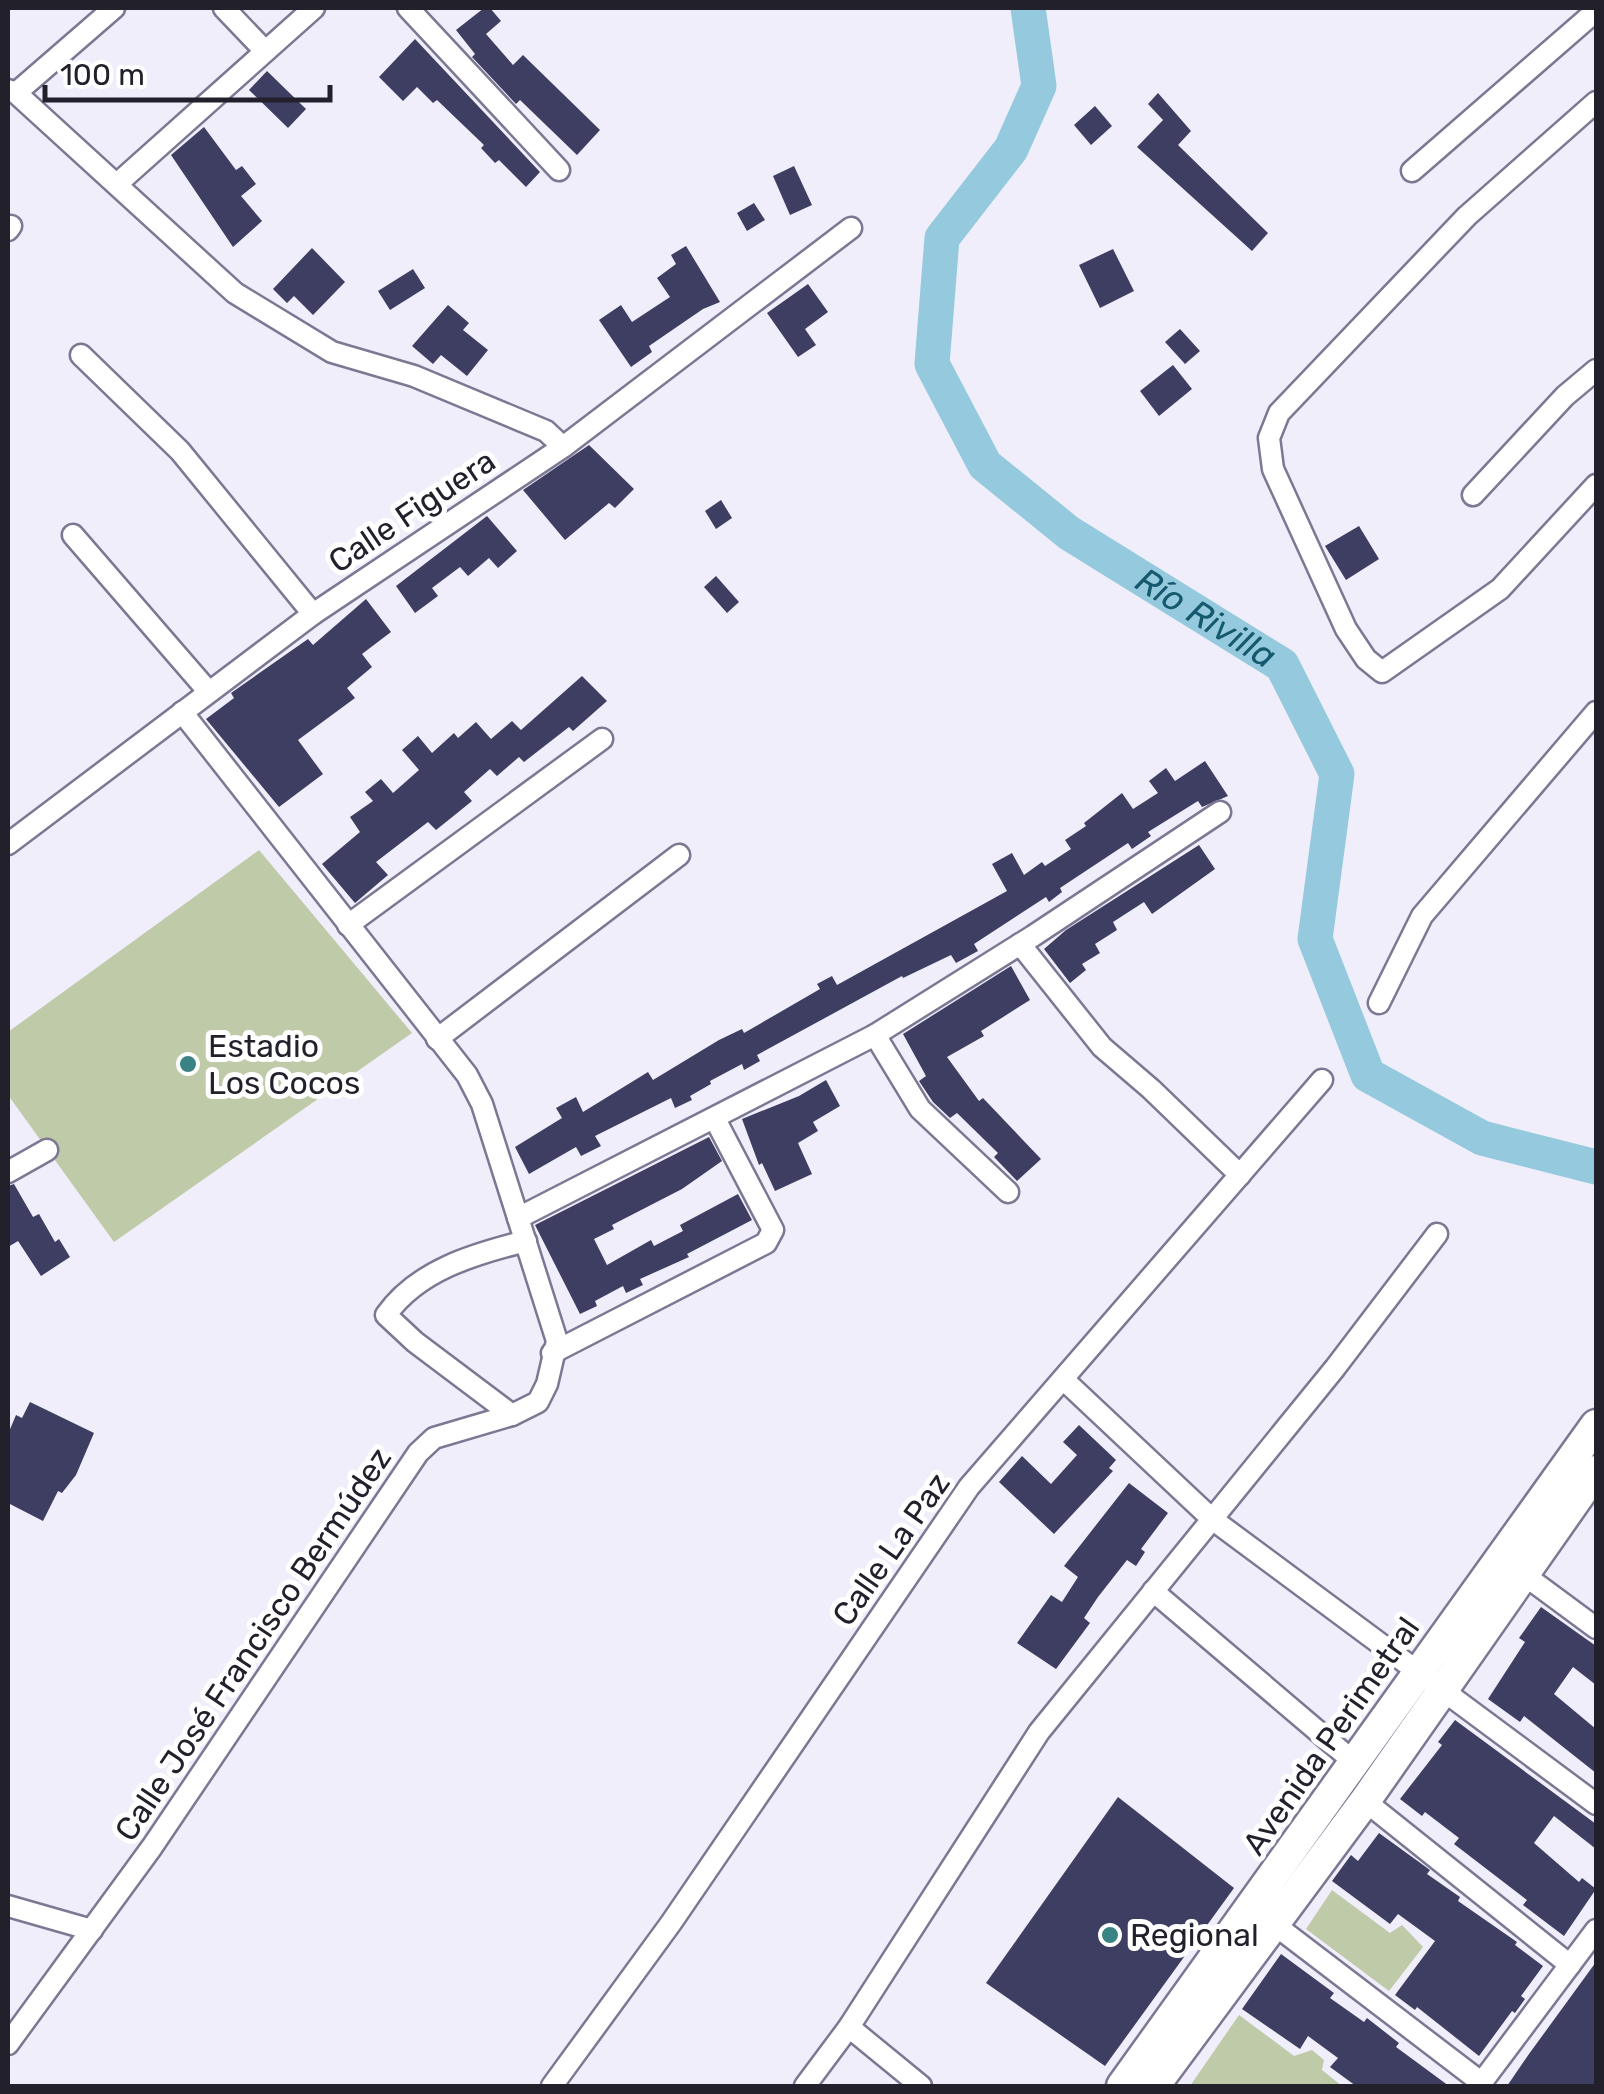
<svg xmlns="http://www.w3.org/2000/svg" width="1604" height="2094" font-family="Rubik,sans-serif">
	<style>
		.grass { fill: #bfcaa8 }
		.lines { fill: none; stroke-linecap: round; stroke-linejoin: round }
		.river { stroke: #95c9dd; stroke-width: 35 }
		.building { fill: #3d3e62 }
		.minor-casing { stroke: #7c7893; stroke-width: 25 }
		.secondary-casing { stroke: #7c7893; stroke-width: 35 }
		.minor { stroke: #fff; stroke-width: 20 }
		.secondary { stroke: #fff; stroke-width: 30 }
		.poi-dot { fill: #3a8385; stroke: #fff; stroke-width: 4 }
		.labels { text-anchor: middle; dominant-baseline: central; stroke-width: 10; stroke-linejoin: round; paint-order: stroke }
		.street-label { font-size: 32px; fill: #22202b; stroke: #fff }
		.poi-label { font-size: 32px; fill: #22202b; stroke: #fff; text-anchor: start }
		.water-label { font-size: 35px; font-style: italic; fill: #15596e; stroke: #fff }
	</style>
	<rect width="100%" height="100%" fill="#efeefa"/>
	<g class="grass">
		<path d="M 259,850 L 412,1033 L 114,1242 L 8,1095 L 8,1032 Z"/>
		<path d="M 1332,1890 L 1390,1933 L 1402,1925 L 1423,1947 L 1389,1991 L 1306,1929 Z"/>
		<path d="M 1239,2015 L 1294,2056 L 1312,2050 L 1324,2060 L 1322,2070 L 1342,2086 L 1190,2086 Z"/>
	</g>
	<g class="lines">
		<path class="river" id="s1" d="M 1028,8 L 1039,86 L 1011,149 L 942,238 L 932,364 L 985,465 L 1069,533 L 1282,665 L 1337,774 L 1315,939 L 1368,1075 L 1482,1138 L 1596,1167"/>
	</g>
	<g class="building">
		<path d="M 484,8 L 490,8 L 501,21 L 486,34 L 513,65 L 523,55 L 600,130 L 577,155 L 520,100 L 516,104 L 472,57 L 475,54 L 456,30 Z"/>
		<path d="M 415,39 L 540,172 L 526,187 L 499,160 L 495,163 L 481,148 L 484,145 L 437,100 L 433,103 L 417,87 L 403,101 L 379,77 Z"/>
		<path d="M 267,71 L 306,109 L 288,128 L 249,90 Z"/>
		<path d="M 1158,93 L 1191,131 L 1178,145 L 1268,233 L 1252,251 L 1137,147 L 1165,118 L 1163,120 L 1148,104 Z"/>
		<path d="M 1095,106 L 1112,126 L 1091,145 L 1074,125 Z"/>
		<path d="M 204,127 L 236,170 L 242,166 L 256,184 L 241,196 L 262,221 L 233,247 L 171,155 Z"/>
		<path d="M 794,166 L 812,205 L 790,215 L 773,176 Z"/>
		<path d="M 754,203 L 765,220 L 747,231 L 737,213 Z"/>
		<path d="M 686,246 L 720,302 L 703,309 L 649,346 L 652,352 L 631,367 L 599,320 L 621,305 L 632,322 L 670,297 L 657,278 L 676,264 L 671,255 Z"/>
		<path d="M 312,248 L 345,282 L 313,315 L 294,296 L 287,303 L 273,289 Z"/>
		<path d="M 1113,249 L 1134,291 L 1100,308 L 1079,265 Z"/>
		<path d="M 413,269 L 425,288 L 390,310 L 378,291 Z"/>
		<path d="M 808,284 L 828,312 L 805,329 L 816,345 L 798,357 L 767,313 Z"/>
		<path d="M 448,305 L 469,323 L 463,330 L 488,350 L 467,376 L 441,355 L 433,364 L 412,346 Z"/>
		<path d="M 1180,329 L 1200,351 L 1185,364 L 1165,342 Z"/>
		<path d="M 1173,365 L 1192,389 L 1159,416 L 1140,391 Z"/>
		<path d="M 589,445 L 634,489 L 615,508 L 609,503 L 565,540 L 523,490 Z"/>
		<path d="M 721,500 L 732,518 L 716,529 L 705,511 Z"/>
		<path d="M 487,516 L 517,551 L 498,568 L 489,558 L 468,576 L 460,567 L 432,588 L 438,596 L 415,613 L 396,586 Z"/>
		<path d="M 1359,526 L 1379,559 L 1346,580 L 1325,546 Z"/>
		<path d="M 716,576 L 739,602 L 727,613 L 704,587 Z"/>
		<path d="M 366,599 L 391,632 L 362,654 L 372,667 L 347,688 L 355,698 L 298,740 L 323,774 L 279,807 L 206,719 L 234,698 L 231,693 L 308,639 L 313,645 Z"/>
		<path d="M 582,676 L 607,701 L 573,731 L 569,727 L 524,762 L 519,757 L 497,776 L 490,769 L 464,792 L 472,801 L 456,814 L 436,830 L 428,822 L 376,862 L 388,875 L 355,903 L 322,864 L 360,832 L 350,817 L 373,801 L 365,792 L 381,779 L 393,793 L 419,770 L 402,750 L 418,736 L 432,753 L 454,733 L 458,738 L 476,722 L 491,739 L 512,721 L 521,730 Z"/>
		<path d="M 1205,761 L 1228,796 L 1202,807 L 1198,801 L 1148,832 L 1151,836 L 1132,849 L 1128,843 L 1060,888 L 1062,892 L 1049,902 L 1046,897 L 974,944 L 978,951 L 956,963 L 951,955 L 903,978 L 902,976 L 757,1055 L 760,1061 L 744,1070 L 742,1064 L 710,1081 L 711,1084 L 690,1096 L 692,1100 L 675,1108 L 671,1098 L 595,1136 L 601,1146 L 581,1156 L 576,1147 L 529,1174 L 515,1147 L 562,1118 L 556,1108 L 576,1097 L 583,1112 L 648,1072 L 653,1080 L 719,1040 L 742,1029 L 744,1033 L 820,989 L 817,984 L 832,976 L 837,985 L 1007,891 L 992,864 L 1012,853 L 1024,875 L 1042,862 L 1045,866 L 1071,849 L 1065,840 L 1086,826 L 1084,823 L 1122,793 L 1133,809 L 1158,793 L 1149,781 L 1166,768 L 1175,781 Z"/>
		<path d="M 1199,845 L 1215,869 L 1152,914 L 1144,902 L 1113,922 L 1117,930 L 1095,944 L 1100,953 L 1082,964 L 1086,970 L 1070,983 L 1044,949 L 1066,930 Z"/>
		<path d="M 1011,966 L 1030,1000 L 981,1031 L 984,1036 L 947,1057 L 979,1101 L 983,1098 L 1041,1159 L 1017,1181 L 994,1157 L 998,1153 L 957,1113 L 950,1118 L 933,1102 L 919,1081 L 926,1076 L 903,1034 Z"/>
		<path d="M 826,1080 L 840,1106 L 813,1122 L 818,1131 L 798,1143 L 812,1174 L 775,1191 L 762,1163 L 759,1165 L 742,1119 L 799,1096 Z"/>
		<path d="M 709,1137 L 722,1161 L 682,1189 L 612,1225 L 614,1229 L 594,1239 L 607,1265 L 651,1240 L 654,1246 L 683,1231 L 680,1225 L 738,1194 L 752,1220 L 687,1254 L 689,1257 L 640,1279 L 643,1285 L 626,1293 L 623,1286 L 595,1301 L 597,1306 L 580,1314 L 535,1225 Z"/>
		<path d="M 14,1184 L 33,1217 L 39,1214 L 55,1242 L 59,1239 L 70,1257 L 41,1276 L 18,1241 L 8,1247 L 8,1186 Z"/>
		<path d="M 30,1402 L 94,1433 L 76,1475 L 62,1493 L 58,1491 L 43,1521 L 8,1503 L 8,1434 L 16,1415 L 22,1418 Z"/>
		<path d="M 1079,1425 L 1116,1460 L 1109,1468 L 1113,1471 L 1054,1534 L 999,1482 L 1022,1456 L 1051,1484 L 1077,1455 L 1063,1442 Z"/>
		<path d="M 1129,1483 L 1168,1513 L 1141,1549 L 1145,1552 L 1136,1566 L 1127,1560 L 1098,1597 L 1084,1618 L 1090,1623 L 1056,1669 L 1017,1643 L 1051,1595 L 1062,1602 L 1078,1577 L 1064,1566 Z"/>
		<path d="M 1541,1607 L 1596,1646 L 1596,1685 L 1573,1667 L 1554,1694 L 1596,1729 L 1596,1773 L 1524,1716 L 1520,1722 L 1488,1699 L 1525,1642 L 1519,1638 Z"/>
		<path d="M 1455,1720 L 1596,1824 L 1596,1849 L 1554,1816 L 1534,1843 L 1579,1882 L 1582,1878 L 1596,1889 L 1564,1936 L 1523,1905 L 1527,1900 L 1454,1844 L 1459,1838 L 1425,1812 L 1422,1816 L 1400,1799 L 1442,1745 L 1438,1742 Z"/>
		<path d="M 1118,1797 L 1234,1888 L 1105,2066 L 986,1983 Z"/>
		<path d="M 1379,1833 L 1430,1870 L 1427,1874 L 1460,1897 L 1458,1901 L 1517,1942 L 1515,1945 L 1543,1966 L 1521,1996 L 1525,1999 L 1515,2013 L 1512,2011 L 1479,2056 L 1417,2007 L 1415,2010 L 1395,1995 L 1435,1941 L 1398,1914 L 1390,1924 L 1332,1881 L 1351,1855 L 1358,1861 Z"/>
		<path d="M 1281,1954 L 1334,1993 L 1330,1998 L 1364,2022 L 1367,2018 L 1399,2043 L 1396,2047 L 1449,2086 L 1356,2086 L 1330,2067 L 1338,2058 L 1308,2036 L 1300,2049 L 1242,2009 Z"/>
		<path d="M 1596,1962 L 1596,2086 L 1507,2086 L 1529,2054 Z"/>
	</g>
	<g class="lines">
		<g class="minor-casing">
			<g id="minor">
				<path d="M 224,8 L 265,51"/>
				<path d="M 408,8 L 559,170"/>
				<path d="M 8,90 L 16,93 L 235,293 L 332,352 L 414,376 L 546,431 L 563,447"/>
				<path d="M 16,93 L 114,8"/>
				<path d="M 1596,102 L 1467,216 L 1279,413 L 1269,438 L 1273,469 L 1346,629 L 1366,659 L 1382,672 L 1500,589 L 1596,485"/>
				<path d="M 1412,171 L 1596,11"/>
				<path d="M 117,184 L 314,8"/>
				<path d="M 8,230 L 11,226"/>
				<path d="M 81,355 L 180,451 L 313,614"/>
				<path d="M 1473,495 L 1565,396 L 1596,370"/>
				<path d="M 73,535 L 208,691"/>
				<path d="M 8,844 L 313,614 L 563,447 L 851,228"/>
				<path d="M 348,925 L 602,739"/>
				<path d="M 1020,944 L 1102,1047 L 1151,1089 L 1240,1175"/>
				<path d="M 1379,1003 L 1422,916 L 1596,712"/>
				<path d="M 875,1035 L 920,1109 L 1008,1192"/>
				<path d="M 437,1039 L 679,855"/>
				<path d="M 8,1172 L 47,1150"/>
				<path d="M 518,1218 L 875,1035 L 1033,936 L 1220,812"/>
				<path d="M 552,1353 L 766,1243 L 773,1230 L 715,1119"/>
				<path d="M 1063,1379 L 1212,1519 L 1596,1804"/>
				<path d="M 512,1415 L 415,1342 L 386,1315 C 418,1270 474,1254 526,1241"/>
				<path d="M 1523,1574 L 1596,1628"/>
				<path d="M 1153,1591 L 1354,1762"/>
				<path d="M 1365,1801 L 1570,1965"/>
				<path d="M 8,1906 L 92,1930"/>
				<path d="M 1275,1925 L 1482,2083"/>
				<path d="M 849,2027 L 921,2086"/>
				<path d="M 8,2044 L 152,1847 L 418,1453 L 434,1438 L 512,1415 L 538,1402 L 547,1384 L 557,1341 L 482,1104 L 467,1075 L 182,712"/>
				<path d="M 552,2086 L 671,1923 L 969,1487 L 1322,1080"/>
				<path d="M 805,2086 L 849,2027 L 1039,1732 L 1335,1368 L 1437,1234"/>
				<path d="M 1479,2086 L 1596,1930"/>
			</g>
		</g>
		<g class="secondary-casing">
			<g id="secondary">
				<path d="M 1122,2086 L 1596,1425"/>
				<path d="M 1154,2086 L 1365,1801 L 1596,1471"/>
			</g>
		</g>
		<use href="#minor" class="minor"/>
		<use href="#secondary" class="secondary"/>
	</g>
	<g class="poi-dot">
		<circle cx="188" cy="1064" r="10"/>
		<circle cx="1110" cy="1935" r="10"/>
	</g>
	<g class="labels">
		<g class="street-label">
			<text transform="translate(412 511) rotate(-34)">Calle Figuera</text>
			<text transform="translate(891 1549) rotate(-55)">Calle La Paz</text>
			<text transform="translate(253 1644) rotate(-56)">Calle José Francisco Bermúdez</text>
			<text transform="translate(1331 1736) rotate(-55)">Avenida Perimetral</text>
		</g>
		<g class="poi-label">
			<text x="208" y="1046">Estadio<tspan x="208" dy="37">Los Cocos</tspan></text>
			<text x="1130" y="1935">Regional</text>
		</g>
		<g class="water-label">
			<text stroke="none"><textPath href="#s1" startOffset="770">Río Rivilla</textPath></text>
		</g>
	</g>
	<rect width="1604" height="2094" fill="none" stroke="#22202b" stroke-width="20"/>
	<path d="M45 85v15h285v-15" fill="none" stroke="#22202b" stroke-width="5"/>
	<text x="60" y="85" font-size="30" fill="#22202b" stroke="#ffffff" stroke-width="8" paint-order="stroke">100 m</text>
</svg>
